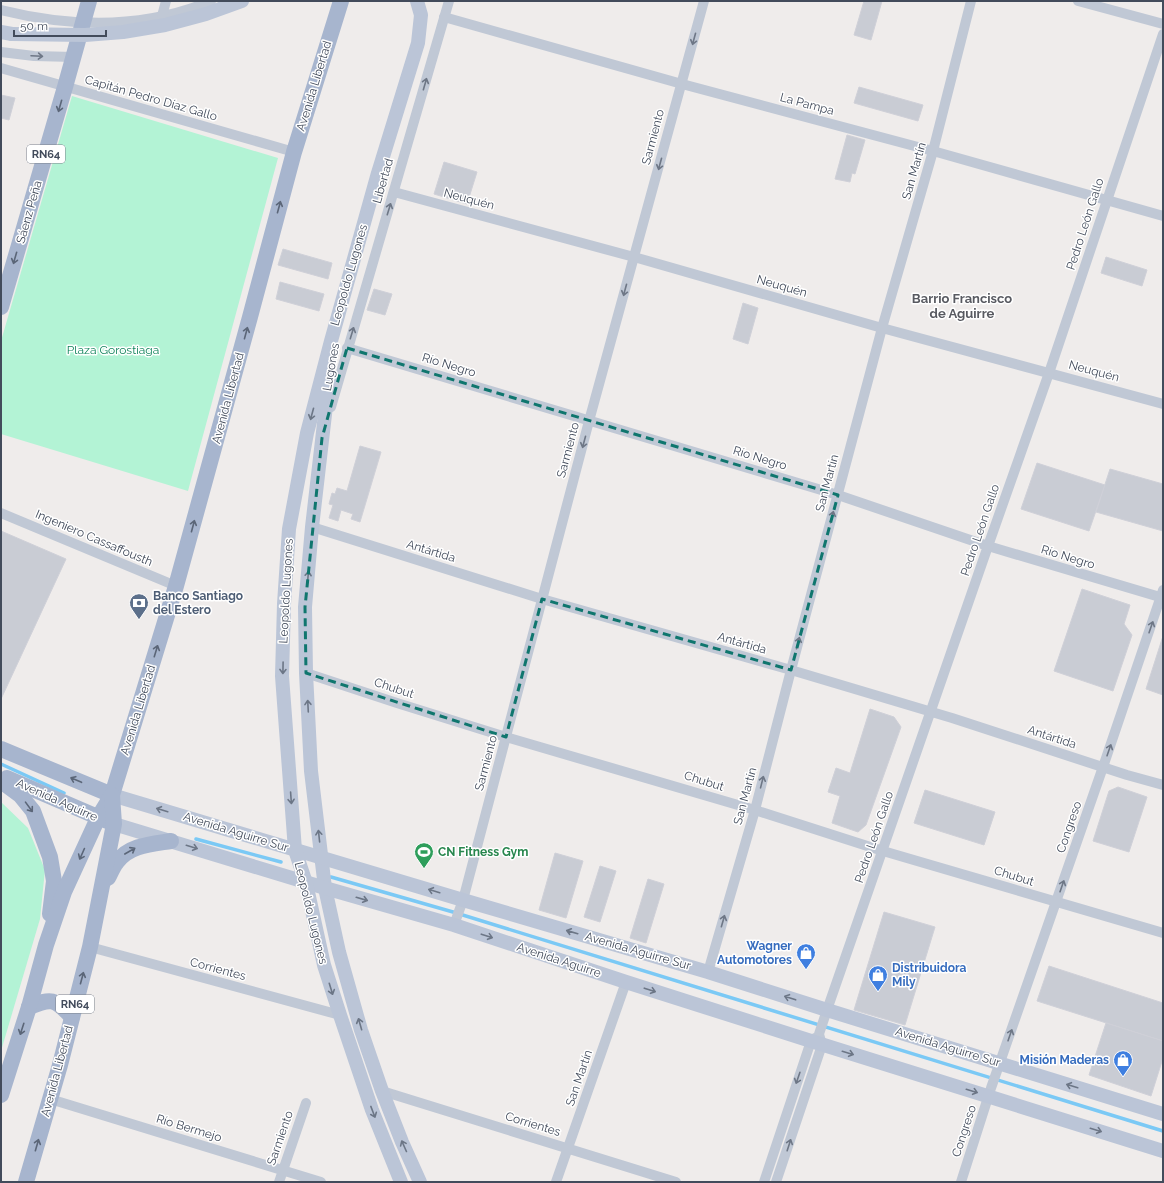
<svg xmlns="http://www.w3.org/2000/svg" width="1164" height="1183" font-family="Raleway,sans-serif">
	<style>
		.green { fill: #b3f3d5 }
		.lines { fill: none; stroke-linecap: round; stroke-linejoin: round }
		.stream { stroke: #7bc9f5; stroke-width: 3.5 }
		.building { fill: #c9ccd4; stroke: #cfd0d8 }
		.minor { stroke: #c0c8d5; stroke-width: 10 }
		.secondary { stroke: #bbc5d7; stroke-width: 14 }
		.primary { stroke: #a7b5ce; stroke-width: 16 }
		.secondary-bridge { stroke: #bbc5d7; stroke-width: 14 }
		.oneway { stroke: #6e7786 }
		.oneway2 { stroke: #5b6678 }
		.oneway3 { stroke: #6c7686 }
		.marked { fill: none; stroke: #0f766e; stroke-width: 3; stroke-dasharray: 8 5; stroke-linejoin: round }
		.labels { text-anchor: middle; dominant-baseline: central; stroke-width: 3; stroke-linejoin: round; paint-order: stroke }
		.shield { fill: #fff; stroke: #7b818c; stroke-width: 1 }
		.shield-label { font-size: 11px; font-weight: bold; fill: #424b5b }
		.street-label { font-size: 12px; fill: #424b5b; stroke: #fff }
		.park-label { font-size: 12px; fill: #0d8259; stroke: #fff }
		.service-label { font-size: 12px; font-weight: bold; fill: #4e5e75; stroke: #fff; text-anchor: start }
		.leisure-label { font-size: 12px; font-weight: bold; fill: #27864d; stroke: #fff; text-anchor: start }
		.shop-label { font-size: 12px; font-weight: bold; fill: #366cbe; stroke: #fff; text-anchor: end }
		.neighbourhood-label { font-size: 13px; font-weight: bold; fill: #585a61; stroke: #fff }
	</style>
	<rect width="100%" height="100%" fill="#efeceb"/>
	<g class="green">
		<path d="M 72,96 L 278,158 L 188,491 L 1,434 L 1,341 Z"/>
		<path d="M 1,802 L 28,828 L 45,870 L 40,919 L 1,1051 Z"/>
	</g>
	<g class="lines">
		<g class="stream">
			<path d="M 1,764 L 64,793"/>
			<path d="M 196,839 L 281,862"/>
			<path d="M 331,877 L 453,912 L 1163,1131"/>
		</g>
	</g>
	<g class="building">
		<path d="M 864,1 L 882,1 L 871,40 L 854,35 Z"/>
		<path d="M 859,87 L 923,105 L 918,121 L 854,103 Z"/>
		<path d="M 1,95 L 15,98 L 9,120 L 1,118 Z"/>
		<path d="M 847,135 L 865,140 L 855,174 L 852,173 L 850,182 L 835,179 Z"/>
		<path d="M 444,162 L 477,172 L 467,204 L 434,194 Z"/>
		<path d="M 283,249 L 332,263 L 328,279 L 278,265 Z"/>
		<path d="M 1106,257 L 1147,270 L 1142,286 L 1101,273 Z"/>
		<path d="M 280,282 L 324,294 L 319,311 L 276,299 Z"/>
		<path d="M 374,289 L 392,294 L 385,315 L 367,310 Z"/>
		<path d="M 743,303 L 758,308 L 748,344 L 733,339 Z"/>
		<path d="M 360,446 L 381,452 L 360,522 L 351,519 L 353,514 L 341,510 L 338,521 L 329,518 L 333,505 L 329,504 L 332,493 L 335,494 L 337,488 L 347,491 Z"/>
		<path d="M 1037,463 L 1105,485 L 1089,531 L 1021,509 Z"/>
		<path d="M 1110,469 L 1163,484 L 1163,531 L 1096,512 Z"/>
		<path d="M 1,531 L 66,559 L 1,699 Z"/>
		<path d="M 1082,589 L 1130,605 L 1124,624 L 1132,635 L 1113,691 L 1054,671 Z"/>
		<path d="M 1163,636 L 1163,695 L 1146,689 Z"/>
		<path d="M 870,709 L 894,717 L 901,727 L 866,825 L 858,832 L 832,823 L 840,796 L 828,792 L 836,768 L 850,773 Z"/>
		<path d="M 1118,787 L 1147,797 L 1129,852 L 1093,841 L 1109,791 Z"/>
		<path d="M 925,790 L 995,812 L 984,845 L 914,823 Z"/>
		<path d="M 555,853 L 583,861 L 566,918 L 539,910 Z"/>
		<path d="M 600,866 L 616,871 L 600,922 L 584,917 Z"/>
		<path d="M 648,879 L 664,884 L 646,943 L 630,938 Z"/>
		<path d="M 884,912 L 935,927 L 905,1025 L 854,1010 Z"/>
		<path d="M 1049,966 L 1163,1003 L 1163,1041 L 1037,1001 Z"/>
		<path d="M 1106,1023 L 1163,1041 L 1163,1058 L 1151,1096 L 1089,1075 Z"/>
	</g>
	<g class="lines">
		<g class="minor">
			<path d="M 1078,1 L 1163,24"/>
			<path d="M 1,10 C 70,27 144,29 211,1"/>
			<path d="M 162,16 L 166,1"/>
			<path d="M 444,17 L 682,84 L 933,151 L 1163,216"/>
			<path d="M 1,52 L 34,56 L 74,57"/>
			<path d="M 1,68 L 294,152"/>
			<path d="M 394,192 L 634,257 L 882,328 L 1163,404"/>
			<path d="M 347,348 L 838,495 L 988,546 L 1163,598"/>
			<path d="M 331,407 L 449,1"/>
			<path d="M 1,513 L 176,586"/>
			<path d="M 312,527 L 542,599 L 791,670 L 952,718 L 1127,775 L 1163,785"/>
			<path d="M 306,673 L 397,703 L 506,737 L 755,810 L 883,851 L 1163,933"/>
			<path d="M 454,925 L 463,900 L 589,421 L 704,1"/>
			<path d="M 90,947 L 340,1015"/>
			<path d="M 708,972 L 755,810 L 791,670 L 882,328 L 933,151 L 971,1"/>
			<path d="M 382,1091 L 676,1182"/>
			<path d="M 50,1099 L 321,1182"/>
			<path d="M 279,1182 L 306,1103"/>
			<path d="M 556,1182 L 626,982"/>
			<path d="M 764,1182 L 811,1041 L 815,1038"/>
			<path d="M 776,1182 L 822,1045 L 819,1034 L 827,1010 L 988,546 L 1049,373 L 1163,34"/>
			<path d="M 961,1182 L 991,1088 L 1103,767 L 1163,590"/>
		</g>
		<g class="secondary">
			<path d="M 1,32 L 12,34"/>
			<path d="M 329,380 L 312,527 L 305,607 L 306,673 L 311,771 L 325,888 L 339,952 L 361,1030 L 382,1091 L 402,1142 L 420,1182"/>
			<path d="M 112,795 L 463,900 L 708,972 L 827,1010 L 1163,1114"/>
			<path d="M 114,824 L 325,888 L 454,925 L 626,982 L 811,1041 L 1163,1151"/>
			<path d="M 401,1182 L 372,1110 L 340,1015 L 324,965 L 306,883 L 295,850 L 282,676 L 284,604 L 289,529 L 307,433 L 331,341 L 378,173 L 418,43 L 421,15 L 417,1"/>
		</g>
		<g class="primary">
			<path d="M 1,307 L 65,87 L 89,1"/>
			<path d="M 1,749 L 112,795"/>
			<path d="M 7,778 L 107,821"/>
			<path d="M 1,781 L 20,795 L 33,811 L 50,857 L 54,881 L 50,914"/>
			<path d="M 108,878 C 111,873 113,866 117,862 C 129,845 152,844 171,841"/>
			<path d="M 29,1007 C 52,998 54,998 72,1017"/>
			<path d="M 1,1095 L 29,1007 L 46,945 L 64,892 L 98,818 L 112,795 L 176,586 L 250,317 L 294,152 L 341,1"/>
			<path d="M 26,1182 L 60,1065 L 90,947 L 114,824 L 112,795"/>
		</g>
		<path class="secondary-bridge" d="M 12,34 L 85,35 L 123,32 L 165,25 L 206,14 L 242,1"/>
	</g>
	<defs><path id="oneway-shaft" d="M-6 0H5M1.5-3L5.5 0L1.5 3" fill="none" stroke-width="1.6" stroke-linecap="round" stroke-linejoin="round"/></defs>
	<g class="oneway">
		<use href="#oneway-shaft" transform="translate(694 39) rotate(105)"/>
		<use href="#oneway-shaft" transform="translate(37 56) rotate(3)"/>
		<use href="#oneway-shaft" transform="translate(425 84) rotate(-74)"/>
		<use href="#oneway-shaft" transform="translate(660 164) rotate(105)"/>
		<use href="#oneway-shaft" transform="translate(389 209) rotate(-73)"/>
		<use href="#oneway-shaft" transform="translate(625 290) rotate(105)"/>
		<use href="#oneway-shaft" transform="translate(352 333) rotate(-73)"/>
		<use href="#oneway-shaft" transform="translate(584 442) rotate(105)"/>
		<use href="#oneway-shaft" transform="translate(832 517) rotate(-75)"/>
		<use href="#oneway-shaft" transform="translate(1151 627) rotate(-71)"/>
		<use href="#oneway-shaft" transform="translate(798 643) rotate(-75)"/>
		<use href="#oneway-shaft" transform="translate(1109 750) rotate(-71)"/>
		<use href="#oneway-shaft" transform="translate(762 782) rotate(-76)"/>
		<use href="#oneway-shaft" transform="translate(1062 886) rotate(-71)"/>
		<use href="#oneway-shaft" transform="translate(723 921) rotate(-74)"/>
		<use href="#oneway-shaft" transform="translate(1010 1035) rotate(-71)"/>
		<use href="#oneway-shaft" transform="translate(798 1078) rotate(109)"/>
		<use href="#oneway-shaft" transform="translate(789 1145) rotate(-72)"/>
	</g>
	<g class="oneway2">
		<use href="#oneway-shaft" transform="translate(60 106) rotate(106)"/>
		<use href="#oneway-shaft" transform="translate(279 207) rotate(-75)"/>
		<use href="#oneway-shaft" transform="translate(15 258) rotate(106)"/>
		<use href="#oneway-shaft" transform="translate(246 333) rotate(-75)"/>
		<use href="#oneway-shaft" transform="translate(193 526) rotate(-75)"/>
		<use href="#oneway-shaft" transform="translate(156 651) rotate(-73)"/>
		<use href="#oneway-shaft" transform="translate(76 780) rotate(-157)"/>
		<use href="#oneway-shaft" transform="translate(29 807) rotate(54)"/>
		<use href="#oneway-shaft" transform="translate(130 851) rotate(-30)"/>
		<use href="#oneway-shaft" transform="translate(82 854) rotate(114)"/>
		<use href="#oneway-shaft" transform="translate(82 978) rotate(-75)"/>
		<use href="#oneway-shaft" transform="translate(22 1029) rotate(108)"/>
		<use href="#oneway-shaft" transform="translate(37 1145) rotate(-74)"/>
	</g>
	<g class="oneway3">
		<use href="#oneway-shaft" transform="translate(312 414) rotate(105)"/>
		<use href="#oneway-shaft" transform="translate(308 577) rotate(-85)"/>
		<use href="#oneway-shaft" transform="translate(283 668) rotate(91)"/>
		<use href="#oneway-shaft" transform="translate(308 706) rotate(-93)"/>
		<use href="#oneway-shaft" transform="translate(291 798) rotate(86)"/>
		<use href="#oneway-shaft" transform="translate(162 810) rotate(-163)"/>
		<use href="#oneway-shaft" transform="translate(319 836) rotate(-96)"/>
		<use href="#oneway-shaft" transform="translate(192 847) rotate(17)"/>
		<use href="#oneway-shaft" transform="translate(434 891) rotate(-163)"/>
		<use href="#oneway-shaft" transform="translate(362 899) rotate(16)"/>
		<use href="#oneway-shaft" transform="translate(572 932) rotate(-164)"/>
		<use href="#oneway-shaft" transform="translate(487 936) rotate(18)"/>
		<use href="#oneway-shaft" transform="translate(331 989) rotate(73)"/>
		<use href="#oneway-shaft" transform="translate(650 990) rotate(18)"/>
		<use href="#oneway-shaft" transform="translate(790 998) rotate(-162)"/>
		<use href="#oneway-shaft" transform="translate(360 1024) rotate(-106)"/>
		<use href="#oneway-shaft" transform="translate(848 1053) rotate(17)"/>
		<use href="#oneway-shaft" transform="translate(1072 1086) rotate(-163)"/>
		<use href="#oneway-shaft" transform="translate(972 1091) rotate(17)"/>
		<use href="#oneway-shaft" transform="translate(373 1112) rotate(69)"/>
		<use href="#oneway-shaft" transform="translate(1096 1130) rotate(17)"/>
		<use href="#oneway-shaft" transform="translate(404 1146) rotate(-114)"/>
	</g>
	<path class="marked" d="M 347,348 L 838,495 L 791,670 L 542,599 L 506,737 L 306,673 L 305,607 L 322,438 Z"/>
	<defs>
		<g id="bank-pin" transform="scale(1)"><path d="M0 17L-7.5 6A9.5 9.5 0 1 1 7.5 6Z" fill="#5c6f8a" stroke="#fff"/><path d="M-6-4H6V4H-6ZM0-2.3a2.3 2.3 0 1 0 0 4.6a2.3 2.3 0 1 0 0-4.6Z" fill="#fff"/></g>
		<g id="stadium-pin" transform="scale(1)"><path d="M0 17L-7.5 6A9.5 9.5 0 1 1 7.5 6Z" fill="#2e9e5b" stroke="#fff"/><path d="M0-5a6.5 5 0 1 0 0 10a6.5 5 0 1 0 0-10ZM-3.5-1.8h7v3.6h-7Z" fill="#fff"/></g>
		<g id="shop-pin" transform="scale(1)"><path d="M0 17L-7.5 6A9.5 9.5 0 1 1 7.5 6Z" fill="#3f7fe0" stroke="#fff"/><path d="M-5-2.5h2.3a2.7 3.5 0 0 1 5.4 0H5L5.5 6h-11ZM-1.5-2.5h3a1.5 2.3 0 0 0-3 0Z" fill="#fff"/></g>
	</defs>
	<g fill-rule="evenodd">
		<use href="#bank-pin" x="139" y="603"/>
		<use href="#stadium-pin" x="424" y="852"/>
		<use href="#shop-pin" x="806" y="953"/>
		<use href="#shop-pin" x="878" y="975"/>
		<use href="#shop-pin" x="1123" y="1060"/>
	</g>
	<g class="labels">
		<g class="shield">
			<rect x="27" y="145" width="38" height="18" rx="3"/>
			<rect x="56" y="995" width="38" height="18" rx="3"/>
		</g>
		<g class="shield-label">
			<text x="46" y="154">RN64</text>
			<text x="75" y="1004">RN64</text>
		</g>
		<g class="street-label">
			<text transform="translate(314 86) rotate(-73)">Avenida Libertad</text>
			<text transform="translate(151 98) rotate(16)">Capitán Pedro Díaz Gallo</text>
			<text transform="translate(807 104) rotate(15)">La Pampa</text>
			<text transform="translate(653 137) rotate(-75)">Sarmiento</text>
			<text transform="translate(914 171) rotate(-74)">San Martín</text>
			<text transform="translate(383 181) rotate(-74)">Libertad</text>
			<text transform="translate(469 199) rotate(15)">Neuquén</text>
			<text transform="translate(29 212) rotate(-74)">Sáenz Peña</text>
			<text transform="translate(1085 224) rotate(-72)">Pedro León Gallo</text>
			<text transform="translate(349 275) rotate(-74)">Leopoldo Lugones</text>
			<text transform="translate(782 286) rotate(16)">Neuquén</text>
			<text transform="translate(449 365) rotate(17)">Río Negro</text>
			<text transform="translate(331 367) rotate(-80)">Lugones</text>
			<text transform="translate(1094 371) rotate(15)">Neuquén</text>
			<text transform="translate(228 398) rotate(-75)">Avenida Libertad</text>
			<text transform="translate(568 450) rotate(-75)">Sarmiento</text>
			<text transform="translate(760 458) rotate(17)">Río Negro</text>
			<text transform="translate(827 483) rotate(-75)">San Martín</text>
			<text transform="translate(980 530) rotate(-71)">Pedro León Gallo</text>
			<text transform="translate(94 538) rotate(23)">Ingeniero Cassaffousth</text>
			<text transform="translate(431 551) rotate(17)">Antártida</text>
			<text transform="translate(1068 557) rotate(17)">Río Negro</text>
			<text transform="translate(286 591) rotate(-87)">Leopoldo Lugones</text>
			<text transform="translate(742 643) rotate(16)">Antártida</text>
			<text transform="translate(394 688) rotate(18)">Chubut</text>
			<text transform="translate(138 710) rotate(-73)">Avenida Libertad</text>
			<text transform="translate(1052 737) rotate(18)">Antártida</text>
			<text transform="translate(486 763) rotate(-75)">Sarmiento</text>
			<text transform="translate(704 781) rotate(17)">Chubut</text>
			<text transform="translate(745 796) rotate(-75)">San Martín</text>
			<text transform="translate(57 800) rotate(24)">Avenida Aguirre</text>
			<text transform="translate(1069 827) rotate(-71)">Congreso</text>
			<text transform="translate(236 832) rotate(17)">Avenida Aguirre Sur</text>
			<text transform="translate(874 837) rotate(-71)">Pedro León Gallo</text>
			<text transform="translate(1014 876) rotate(17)">Chubut</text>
			<text transform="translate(311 913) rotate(76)">Leopoldo Lugones</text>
			<text transform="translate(638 951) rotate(16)">Avenida Aguirre Sur</text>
			<text transform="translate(559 960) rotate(18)">Avenida Aguirre</text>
			<text transform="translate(218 969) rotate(15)">Corrientes</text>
			<text transform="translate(948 1047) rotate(17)">Avenida Aguirre Sur</text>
			<text transform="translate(57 1071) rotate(-75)">Avenida Libertad</text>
			<text transform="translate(579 1078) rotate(-71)">San Martín</text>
			<text transform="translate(533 1124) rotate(17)">Corrientes</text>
			<text transform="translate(189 1128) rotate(17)">Río Bermejo</text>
			<text transform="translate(964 1131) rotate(-72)">Congreso</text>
			<text transform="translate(280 1138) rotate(-71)">Sarmiento</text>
		</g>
		<g class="park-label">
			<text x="113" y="350">Plaza Gorostiaga</text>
		</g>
		<g class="service-label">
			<text x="153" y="596">Banco Santiago<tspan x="153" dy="14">del Estero</tspan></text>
		</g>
		<g class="leisure-label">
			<text x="438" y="852">CN Fitness Gym</text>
		</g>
		<g class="shop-label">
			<text x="792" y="946">Wagner<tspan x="792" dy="14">Automotores</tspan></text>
			<text x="892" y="968" text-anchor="start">Distribuidora<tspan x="892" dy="14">Mily</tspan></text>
			<text x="1109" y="1060">Misión Maderas</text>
		</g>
		<g class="neighbourhood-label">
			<text x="962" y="298">Barrio Francisco<tspan x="962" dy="15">de Aguirre</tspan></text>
		</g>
	</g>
	<rect width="1164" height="1183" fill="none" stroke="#424b5b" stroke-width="4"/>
	<path d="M14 30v6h92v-6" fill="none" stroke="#424b5b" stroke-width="2"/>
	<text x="20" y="30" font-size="12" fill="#424b5b" stroke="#ffffff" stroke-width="3" paint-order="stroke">50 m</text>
</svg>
